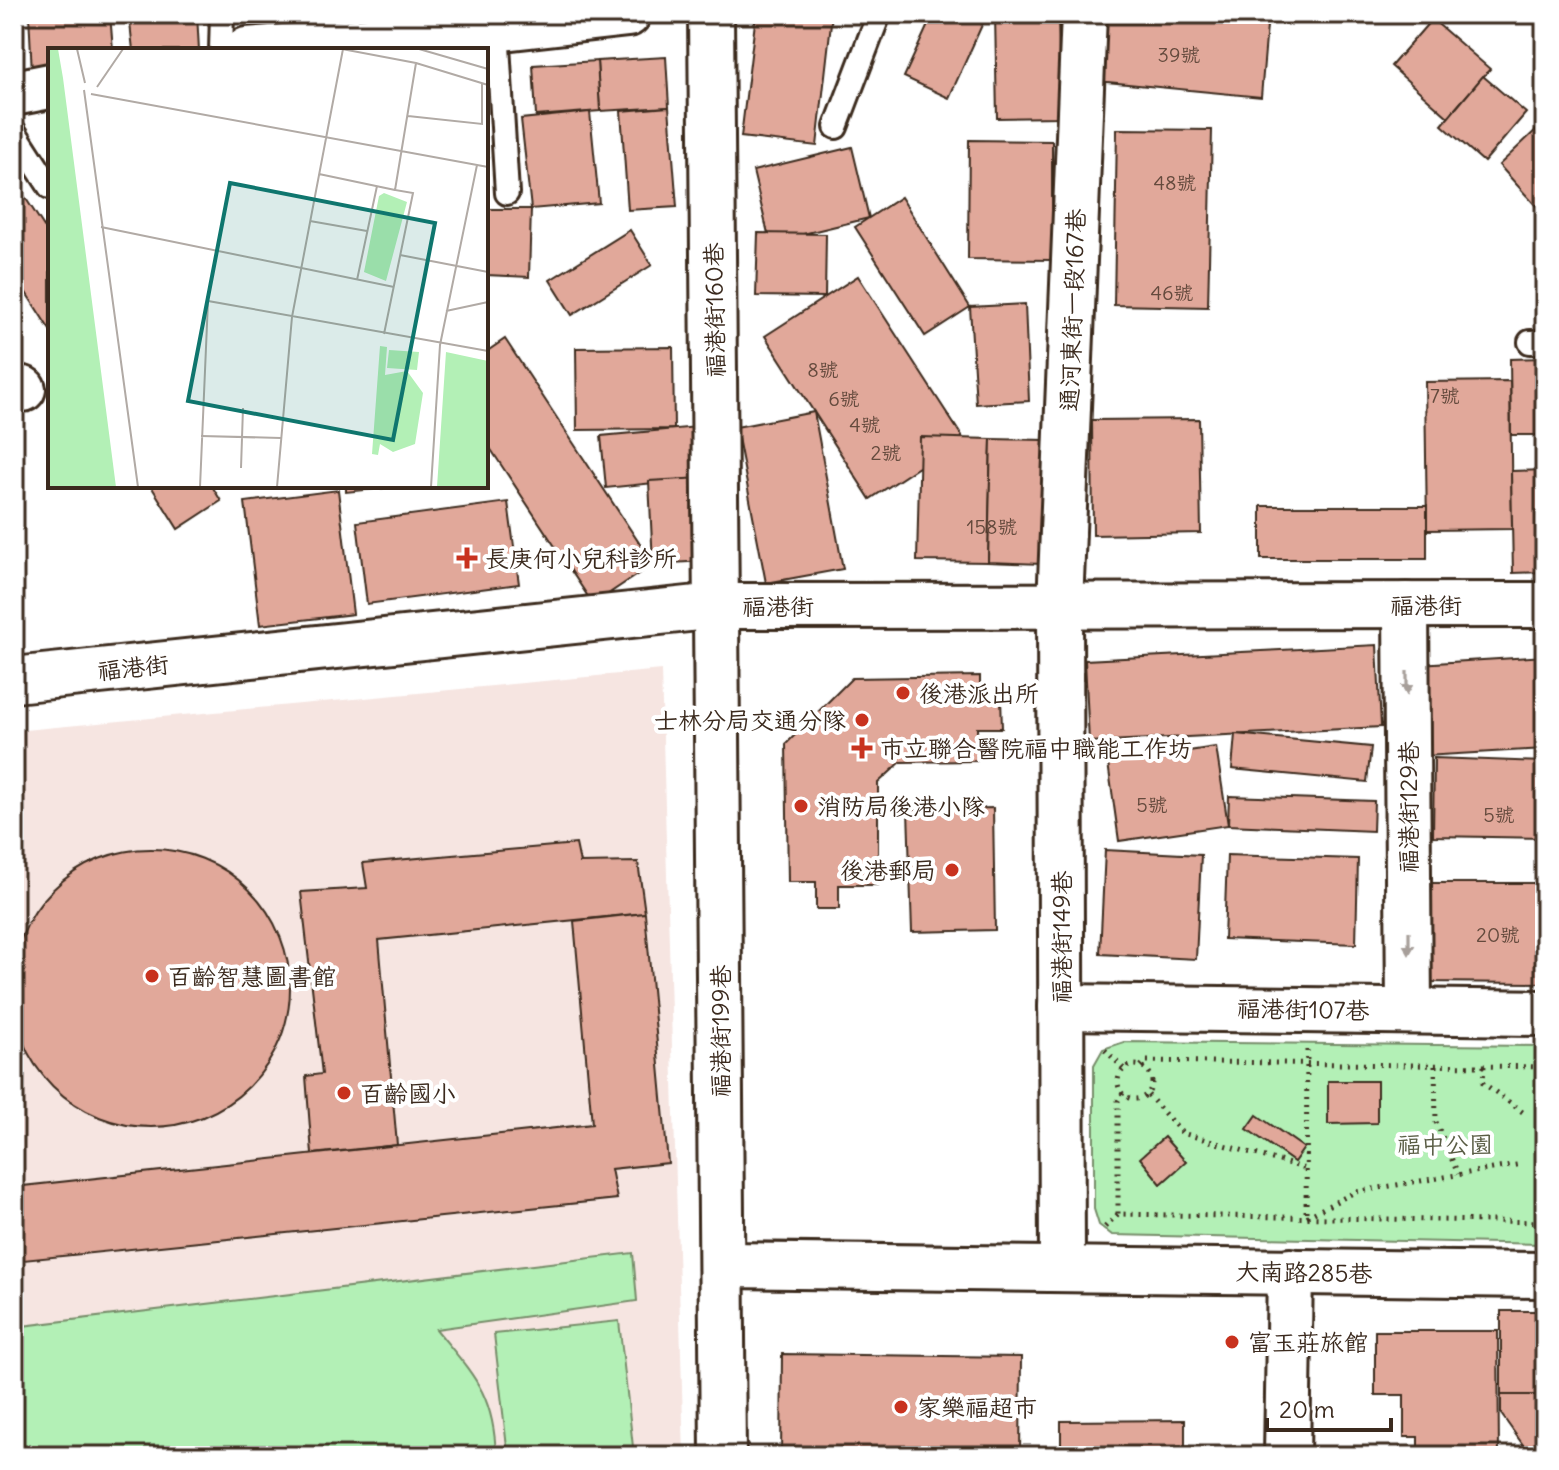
<svg xmlns="http://www.w3.org/2000/svg" width="1559" height="1470" font-family="Delius,'LXGW WenKai TC',sans-serif">
	<style>
		.built { fill: #f6e5e1 }
		.green { fill: #b3f0b6; stroke: #778d6a; stroke-width: 2 }
		.building { fill: #e1a89a; stroke: #3b2a1e; stroke-width: 2 }
		.lines { fill: none; stroke-linecap: round; stroke-linejoin: round }
		.lane-casing { stroke: #3b2a1e; stroke-width: 28 }
		.street-casing { stroke: #3b2a1e; stroke-width: 50 }
		.path { stroke: #3b2a1e; stroke-width: 5; stroke-dasharray: 2 6; stroke-linecap: butt }
		.lane { stroke: #fff; stroke-width: 22 }
		.street { stroke: #fff; stroke-width: 44 }
		.oneway { fill: #a79f9a }
		.poi-dot { fill: #c8321e; stroke: #fff; stroke-width: 3 }
		.labels { text-anchor: middle; dominant-baseline: central; stroke-width: 8; stroke-linejoin: round; paint-order: stroke }
		.number-label { font-size: 20px; fill: #644a3d }
		.street-label { font-size: 24px; fill: #3b2a1e; stroke: #fff }
		.poi-label { font-size: 24px; fill: #3b2a1e; stroke: #fff; text-anchor: start }
		.park-label { font-size: 24px; fill: #595c44; stroke: #fff }
		.inset-road { fill: none; stroke: #b1aaa5; stroke-width: 2 }
		.view { fill: #0f766e; fill-opacity: 0.15; stroke: #0f766e; stroke-width: 4 }
		.inset-edge { fill: none; stroke: #3b2a1e; stroke-width: 4 }
	</style>
	<rect width="100%" height="100%" fill="#fff"/>
	<filter id="ink" filterUnits="userSpaceOnUse"><feTurbulence type="fractalNoise" baseFrequency=".0125" numOctaves="2"/><feDisplacementMap in="SourceGraphic" scale="16" xChannelSelector="R" yChannelSelector="G"/><feConvolveMatrix kernelMatrix="1 2 1 2 8 2 1 2 1" color-interpolation-filters="sRGB"/></filter>
	<g filter="url(#ink)">
		<path class="built" d="M 661,670 L 684,1456 L 14,1456 L 14,731 Z"/>
		<g class="green">
			<path d="M 1124,1042 L 1545,1046 L 1545,1244 L 1112,1235 L 1099,1225 L 1094,1209 L 1094,1065 L 1103,1049 Z"/>
			<path d="M 633,1253 L 637,1301 L 436,1329 C 473,1375 494,1393 496,1456 L 14,1456 L 14,1327 Z"/>
			<path d="M 619,1321 L 634,1456 L 508,1456 L 494,1334 Z"/>
		</g>
		<g class="building">
			<path d="M 29,14 L 110,14 L 113,50 L 50,50 L 50,71 L 32,73 Z"/>
			<path d="M 129,14 L 197,14 L 199,50 L 133,50 Z"/>
			<path d="M 756,14 L 832,14 L 817,146 L 741,137 Z"/>
			<path d="M 933,14 L 987,14 L 949,98 L 904,77 Z"/>
			<path d="M 995,14 L 1058,14 L 1060,117 L 997,118 Z"/>
			<path d="M 1103,14 L 1268,14 L 1261,97 L 1097,81 Z"/>
			<path d="M 1432,19 L 1490,69 L 1448,117 L 1391,66 Z"/>
			<path d="M 666,57 L 669,107 L 600,111 L 597,61 Z"/>
			<path d="M 597,61 L 600,111 L 536,116 L 533,65 Z"/>
			<path d="M 1483,76 L 1526,113 L 1484,162 L 1442,125 Z"/>
			<path d="M 669,107 L 677,207 L 628,210 L 621,111 Z"/>
			<path d="M 590,112 L 599,203 L 531,209 L 521,119 Z"/>
			<path d="M 1538,128 L 1545,135 L 1545,216 L 1499,165 Z"/>
			<path d="M 1117,129 L 1212,130 L 1208,307 L 1114,305 Z"/>
			<path d="M 969,140 L 1052,141 L 1052,260 L 968,259 Z"/>
			<path d="M 852,147 L 869,218 L 770,242 L 753,171 Z"/>
			<path d="M 14,180 L 50,236 L 50,330 L 14,274 Z"/>
			<path d="M 901,197 L 970,307 L 925,336 L 855,227 Z"/>
			<path d="M 486,209 L 531,209 L 529,277 L 486,275 Z"/>
			<path d="M 630,230 L 652,265 L 572,315 L 550,280 Z"/>
			<path d="M 758,233 L 826,234 L 825,297 L 756,296 Z"/>
			<path d="M 858,276 L 963,438 L 870,499 L 765,336 Z"/>
			<path d="M 1025,304 L 1029,401 L 976,404 L 970,307 Z"/>
			<path d="M 505,339 L 653,564 L 593,604 L 486,442 L 486,352 Z"/>
			<path d="M 673,347 L 674,429 L 577,430 L 576,348 Z"/>
			<path d="M 1545,358 L 1545,435 L 1511,435 L 1510,359 Z"/>
			<path d="M 1510,381 L 1512,529 L 1427,530 L 1425,382 Z"/>
			<path d="M 814,412 L 843,569 L 766,583 L 736,427 Z"/>
			<path d="M 1199,419 L 1201,533 L 1093,535 L 1092,420 Z"/>
			<path d="M 697,427 L 702,478 L 606,488 L 601,436 Z"/>
			<path d="M 920,437 L 991,439 L 988,562 L 917,561 Z"/>
			<path d="M 991,439 L 1046,440 L 1043,564 L 988,562 Z"/>
			<path d="M 1545,470 L 1545,572 L 1513,573 L 1511,471 Z"/>
			<path d="M 702,478 L 706,561 L 653,564 L 649,481 Z"/>
			<path d="M 151,486 L 212,486 L 221,501 L 178,529 Z"/>
			<path d="M 346,486 L 404,486 L 346,492 Z"/>
			<path d="M 338,490 L 353,614 L 260,625 L 245,502 Z"/>
			<path d="M 508,502 L 519,584 L 367,604 L 357,522 Z"/>
			<rect x="1261" y="506" width="166" height="53"/>
			<path d="M 1377,645 L 1381,727 L 1089,742 L 1085,660 Z"/>
			<path d="M 1545,656 L 1545,749 L 1424,756 L 1419,664 Z"/>
			<path d="M 980,676 L 980,698 L 1001,698 L 1002,728 L 977,728 L 978,761 L 901,762 L 878,783 L 878,885 L 839,885 L 839,909 L 816,909 L 816,882 L 788,882 L 786,744 L 852,678 Z"/>
			<path d="M 1235,734 L 1371,747 L 1367,782 L 1232,769 Z"/>
			<path d="M 1216,747 L 1228,825 L 1119,841 L 1108,763 Z"/>
			<path d="M 1434,758 L 1545,762 L 1545,838 L 1433,836 Z"/>
			<path d="M 1229,796 L 1374,801 L 1373,831 L 1228,825 Z"/>
			<path d="M 993,808 L 995,930 L 912,932 L 908,810 Z"/>
			<path d="M 576,844 L 580,863 L 638,862 L 645,913 L 379,940 L 397,1145 L 312,1154 L 306,1076 L 322,1074 L 301,892 L 367,888 L 363,863 Z"/>
			<circle cx="151" cy="988" r="139"/>
			<path d="M 1105,850 L 1201,855 L 1196,959 L 1100,954 Z"/>
			<path d="M 1227,855 L 1358,859 L 1356,944 L 1224,939 Z"/>
			<path d="M 1424,883 L 1545,883 L 1545,983 L 1423,982 Z"/>
			<path d="M 645,913 L 668,1163 L 611,1169 L 617,1199 L 14,1261 L 14,1187 L 592,1124 L 574,921 Z"/>
			<path d="M 1328,1081 L 1377,1081 L 1377,1123 L 1328,1124 Z"/>
			<path d="M 1257,1115 L 1304,1148 L 1294,1162 L 1247,1129 Z"/>
			<path d="M 1164,1137 L 1186,1162 L 1161,1184 L 1140,1158 Z"/>
			<rect x="1501" y="1311" width="44" height="84"/>
			<path d="M 1375,1331 L 1498,1331 L 1499,1456 L 1418,1456 L 1418,1437 L 1404,1437 L 1404,1395 L 1375,1395 Z"/>
			<path d="M 782,1354 L 1021,1357 L 1020,1456 L 781,1456 Z"/>
			<path d="M 1501,1395 L 1545,1395 L 1545,1456 L 1531,1456 L 1501,1414 Z"/>
			<path d="M 1185,1420 L 1185,1456 L 1061,1456 L 1061,1421 Z"/>
		</g>
		<g class="lines">
			<g class="lane-casing">
				<g id="lane">
					<path d="M 497,29 L 507,193"/>
					<path d="M 221,50 L 222,14"/>
					<path d="M 836,127 L 879,14"/>
					<path d="M 14,131 L 50,187"/>
					<path d="M 1530,342 L 1545,342"/>
				</g>
			</g>
			<g class="street-casing">
				<g id="street">
					<path d="M 711,14 L 723,1456"/>
					<path d="M 247,50 L 466,32 L 628,14"/>
					<path d="M 14,93 L 50,86"/>
					<path d="M 14,390 L 23,389"/>
					<path d="M 1406,605 L 1409,1010"/>
					<path d="M 14,680 L 717,606 L 1545,605"/>
					<path d="M 1061,1007 L 1545,1013"/>
					<path d="M 722,1265 L 1545,1275"/>
					<path d="M 1062,1268 L 1060,605 L 1084,14"/>
					<path d="M 1287,1456 L 1290,1271"/>
				</g>
			</g>
			<g class="path">
				<path d="M 1105,1050 L 1124,1069"/>
				<path d="M 1307,1050 L 1306,1217 L 1355,1192 L 1522,1164"/>
				<circle cx="1135" cy="1082" r="17"/>
				<path d="M 1141,1066 L 1146,1061 L 1545,1067"/>
				<path d="M 1435,1066 L 1436,1122 L 1458,1174"/>
				<path d="M 1484,1066 L 1483,1083 L 1524,1113"/>
				<path d="M 1123,1093 L 1118,1101 L 1118,1214 L 1545,1222"/>
				<path d="M 1148,1095 L 1182,1133 L 1307,1169"/>
				<path d="M 1105,1227 L 1118,1214"/>
			</g>
			<use href="#lane" class="lane"/>
			<use href="#street" class="street"/>
		</g>
		<defs><path id="oneway-solid" d="M-6-.8H1V-3.2L6.5 0L1 3.2V.8H-6Z" transform="scale(2)"/></defs>
		<g class="oneway">
			<use href="#oneway-solid" transform="translate(1407 683) rotate(90)"/>
			<use href="#oneway-solid" transform="translate(1409 943) rotate(90)"/>
		</g>
	</g>
	<g class="poi-dot">
		<path d="M463 546h8v8h8v8h-8v8h-8v-8h-8v-8h8z"/>
		<circle cx="903" cy="693" r="8"/>
		<circle cx="862" cy="720" r="8"/>
		<path d="M858 736h8v8h8v8h-8v8h-8v-8h-8v-8h8z"/>
		<circle cx="801" cy="806" r="8"/>
		<circle cx="952" cy="870" r="8"/>
		<circle cx="152" cy="976" r="8"/>
		<circle cx="344" cy="1093" r="8"/>
		<circle cx="1232" cy="1342" r="8"/>
		<circle cx="901" cy="1407" r="8"/>
	</g>
	<g class="labels">
		<g class="number-label">
			<text x="1179" y="54">39號</text>
			<text x="1175" y="182">48號</text>
			<text x="1172" y="292">46號</text>
			<text x="823" y="369">8號</text>
			<text x="1445" y="395">7號</text>
			<text x="844" y="398">6號</text>
			<text x="865" y="424">4號</text>
			<text x="886" y="452">2號</text>
			<text x="992" y="526">158號</text>
			<text x="1152" y="804">5號</text>
			<text x="1499" y="814">5號</text>
			<text x="1498" y="934">20號</text>
		</g>
		<g class="street-label">
			<text transform="translate(714 310) rotate(-91)">福港街160巷</text>
			<text transform="translate(1072 310) rotate(-88)">通河東街一段167巷</text>
			<text x="1426" y="605">福港街</text>
			<text x="778" y="606">福港街</text>
			<text transform="translate(133 667) rotate(-6)">福港街</text>
			<text transform="translate(1408 807) rotate(-90)">福港街129巷</text>
			<text transform="translate(1061 937) rotate(-90)">福港街149巷</text>
			<text transform="translate(1303 1009) rotate(1)">福港街107巷</text>
			<text transform="translate(720 1031) rotate(-90)">福港街199巷</text>
			<text transform="translate(1304 1272) rotate(1)">大南路285巷</text>
		</g>
		<g class="poi-label">
			<text x="485" y="558">長庚何小兒科診所</text>
			<text x="919" y="693">後港派出所</text>
			<text x="846" y="720" text-anchor="end">士林分局交通分隊</text>
			<text x="880" y="748">市立聯合醫院福中職能工作坊</text>
			<text x="817" y="806">消防局後港小隊</text>
			<text x="936" y="870" text-anchor="end">後港郵局</text>
			<text x="168" y="976">百齡智慧圖書館</text>
			<text x="360" y="1093">百齡國小</text>
			<text x="1248" y="1342">富玉莊旅館</text>
			<text x="917" y="1407">家樂福超市</text>
		</g>
		<g class="park-label">
			<text x="1445" y="1144">福中公園</text>
		</g>
	</g>
	<g transform="translate(48 48)">
		<rect width="440" height="440" fill="#fff"/>
		<path d="M 0,1 L 10,1 L 15,30 L 68,439 L 0,439 ZM 336,145 L 359,154 L 338,233 L 316,224 L 331,148 ZM 332,298 L 339,299 L 337,327 L 359,323 L 375,345 L 367,396 L 345,404 L 332,396 L 330,407 L 324,406 ZM 341,302 L 371,304 L 369,322 L 339,320 ZM 398,304 L 440,313 L 440,439 L 389,439 Z" fill="#b3f0b6"/>
		<path class="inset-road" d="M 29,1 L 37,35M 294,1 L 368,15 L 440,37M 371,1 L 440,21M 49,39 L 75,1M 36,42 L 90,439M 43,46 L 440,119M 360,68 L 434,76 L 434,35M 271,126 L 347,142M 262,173 L 319,183M 53,179 L 346,239M 352,207 L 440,224M 309,232 L 329,138M 398,263 L 440,254M 336,286 L 365,145 L 347,142 L 368,15M 153,388 L 233,390M 193,420 L 195,360M 152,439 L 160,253 L 440,303M 229,439 L 244,269 L 295,1M 383,439 L 392,297 L 429,117"/>
		<path class="view" d="M 182,135 L 387,175 L 345,392 L 140,353 Z"/>
		<rect width="440" height="440" class="inset-edge"/>
	</g>
	<rect width="1559" height="1470" fill="none" stroke="#fff" stroke-width="48"/>
	<rect x="24" y="24" width="1511" height="1422" fill="none" stroke="#3b2a1e" stroke-width="3" filter="url(#ink)"/>
	<path d="M1267 1418v12h124v-12" fill="none" stroke="#3b2a1e" stroke-width="4"/>
	<text x="1279" y="1418" font-size="24" fill="#3b2a1e" stroke="#ffffff" stroke-width="6" paint-order="stroke">20 m</text>
</svg>
